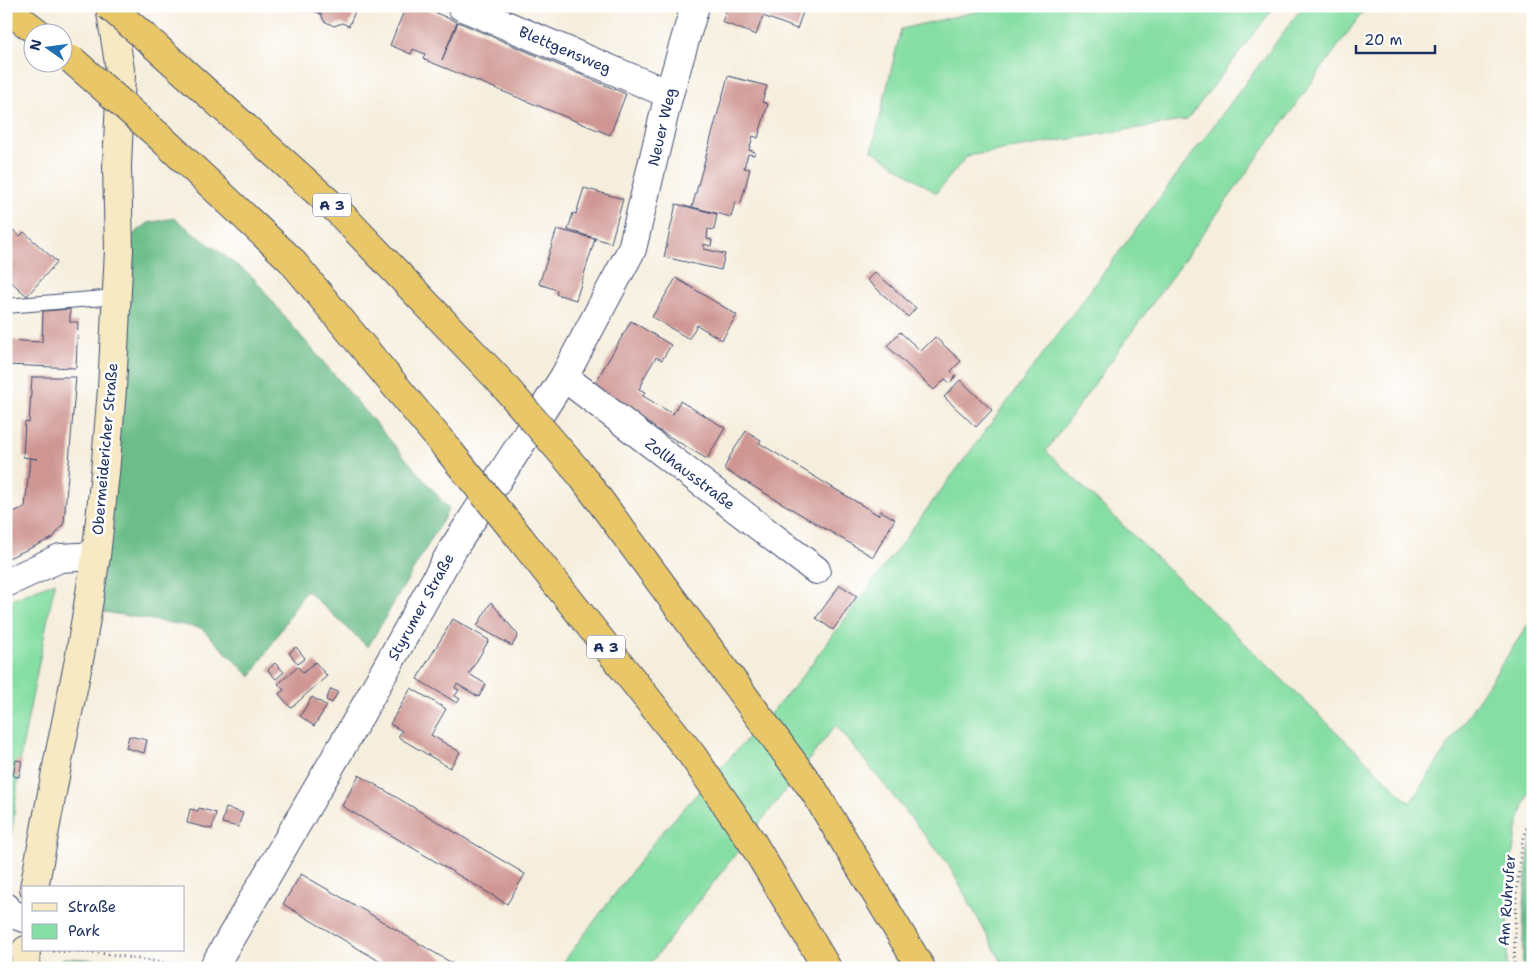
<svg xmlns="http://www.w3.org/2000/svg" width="1539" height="974" font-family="'Shantell Sans',sans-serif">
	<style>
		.green { fill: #85dea3; stroke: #508680 }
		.forest { fill: #6cbd89; stroke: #447674 }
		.building { fill: #cf9693 }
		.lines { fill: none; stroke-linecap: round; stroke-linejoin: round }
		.service-casing { stroke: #3c4c71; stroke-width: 16 }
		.minor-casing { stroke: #3c4c71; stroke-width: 30 }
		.secondary-casing { stroke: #3c4c71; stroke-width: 30 }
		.motorway-casing { stroke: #3c4c71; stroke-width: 30 }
		.path { stroke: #3c4c71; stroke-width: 3; stroke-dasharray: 1 4; stroke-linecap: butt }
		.service { stroke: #fff; stroke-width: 14 }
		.minor { stroke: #fff; stroke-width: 28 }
		.secondary { stroke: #f6e9c3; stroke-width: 28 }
		.motorway { stroke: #e9c769; stroke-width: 28 }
		.motorway-bridge-casing { stroke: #3c4c71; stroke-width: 30; stroke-linecap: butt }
		.motorway-bridge { stroke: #e9c769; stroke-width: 28 }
		.labels { text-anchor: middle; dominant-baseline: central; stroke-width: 5; stroke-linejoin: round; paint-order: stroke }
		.shield { fill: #fff; stroke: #5f6d8e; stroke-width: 1 }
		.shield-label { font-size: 14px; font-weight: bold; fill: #1b2f5e }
		.street-label { font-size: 15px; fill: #1b2f5e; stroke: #fff }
	</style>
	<rect width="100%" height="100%" fill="#fff"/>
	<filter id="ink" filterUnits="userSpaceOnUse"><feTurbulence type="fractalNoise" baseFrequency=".02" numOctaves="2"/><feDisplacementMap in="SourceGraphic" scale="10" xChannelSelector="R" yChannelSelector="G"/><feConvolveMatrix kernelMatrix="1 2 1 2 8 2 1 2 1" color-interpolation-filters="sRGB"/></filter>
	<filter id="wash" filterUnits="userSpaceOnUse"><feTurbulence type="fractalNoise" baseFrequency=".0096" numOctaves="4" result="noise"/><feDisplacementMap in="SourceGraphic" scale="20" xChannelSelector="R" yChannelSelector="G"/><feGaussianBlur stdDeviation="1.12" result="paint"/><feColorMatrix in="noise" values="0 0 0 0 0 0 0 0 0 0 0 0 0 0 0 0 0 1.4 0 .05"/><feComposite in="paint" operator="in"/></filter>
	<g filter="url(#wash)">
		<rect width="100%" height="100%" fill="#f6eedd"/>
		<g class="green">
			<path d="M 1000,6 L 1275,6 L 1187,120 L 967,156 L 936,193 L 872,150 L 901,29 Z"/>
			<path d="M 1303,6 L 1367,6 L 1046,451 L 1410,803 L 1533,617 L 1533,783 C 1506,840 1508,906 1507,968 L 1005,968 L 948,864 L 836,725 L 647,968 L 559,968 L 657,838 L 794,687 Z"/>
			<path d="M 55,582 L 22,748 L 6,879 L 6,602 Z"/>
		</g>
		<g class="forest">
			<path d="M 174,218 L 254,278 L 289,322 L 449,509 L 368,647 L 306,590 L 251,677 L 201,628 L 92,610 L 126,240 L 148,223 Z"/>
			<path d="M 1533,831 L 1533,968 L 1522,968 C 1524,922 1523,875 1533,831 Z"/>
			<path d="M 63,958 L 107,960 L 161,968 L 62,968 Z"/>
		</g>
		<g id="blocks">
			<g class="building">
				<path d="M 303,6 L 357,6 L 349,26 L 342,23 L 334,26 L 324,21 L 321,14 Z"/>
				<path d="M 406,6 L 420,6 L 457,22 L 442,60 L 458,22 L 626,94 L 610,135 L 423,59 L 425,54 L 413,49 L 411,54 L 390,45 Z"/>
				<path d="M 728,6 L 805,6 L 797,29 L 763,16 L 756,35 L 722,22 Z"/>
				<path d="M 728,76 L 767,86 L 762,102 L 768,104 L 758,138 L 753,136 L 749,150 L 755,152 L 754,155 L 748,154 L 744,168 L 750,169 L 741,203 L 735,202 L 731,217 L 692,207 Z"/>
				<path d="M 584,188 L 623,199 L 611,243 L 568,230 L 573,213 L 576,214 Z"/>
				<path d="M 676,204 L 717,214 L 714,230 L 708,229 L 707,239 L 712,240 L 711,246 L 704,244 L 704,249 L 725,254 L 721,270 L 664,257 Z"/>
				<path d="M 6,224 L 20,236 L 24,232 L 57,262 L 27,296 L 8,279 L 11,276 L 6,271 Z"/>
				<path d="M 557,229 L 595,239 L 576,300 L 556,294 L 557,290 L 539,284 Z"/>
				<path d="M 875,272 L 916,308 L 908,317 L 867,280 Z"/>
				<path d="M 676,278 L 737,315 L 722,340 L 697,325 L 689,339 L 652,317 Z"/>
				<path d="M 70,309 L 70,322 L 78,322 L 76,368 L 6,365 L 6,340 L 42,342 L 43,311 Z"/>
				<path d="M 631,321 L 671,345 L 662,360 L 656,357 L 643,379 L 643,382 L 639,389 L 645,392 L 643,396 L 673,414 L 680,401 L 725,428 L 707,459 L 591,390 Z"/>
				<path d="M 900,332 L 921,351 L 935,337 L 961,361 L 951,371 L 956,376 L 950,383 L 945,379 L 934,390 L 887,346 Z"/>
				<path d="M 32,377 L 76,377 L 64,523 L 53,538 L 6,559 L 6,515 L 25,507 L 30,458 L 37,459 L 23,457 L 25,422 L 29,423 Z"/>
				<path d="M 960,380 L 992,410 L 976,427 L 944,397 Z"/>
				<path d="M 746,431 L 761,440 L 759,443 L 878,515 L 881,511 L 895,519 L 873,557 L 724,469 L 730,456 Z"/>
				<path d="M 840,585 L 857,596 L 833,630 L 816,618 Z"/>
				<path d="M 491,602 L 518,635 L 512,646 L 477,626 Z"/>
				<path d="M 453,619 L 489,640 L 469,674 L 486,684 L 479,697 L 457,684 L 455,688 L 459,690 L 455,696 L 460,699 L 457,703 L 417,679 Z"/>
				<path d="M 296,647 L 305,658 L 298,664 L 289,653 Z"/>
				<path d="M 315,662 L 327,676 L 291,708 L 279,694 L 284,690 L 278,684 L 298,667 L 303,673 Z"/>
				<path d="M 275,663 L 284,672 L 276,679 L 268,670 Z"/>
				<path d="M 411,688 L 446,709 L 431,735 L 460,752 L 450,768 L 398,737 L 402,731 L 390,724 Z"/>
				<path d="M 331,689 L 338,692 L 332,703 L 326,700 Z"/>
				<path d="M 312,697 L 327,706 L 314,726 L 300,716 Z"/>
				<path d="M 129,736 L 147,740 L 144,753 L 126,748 Z"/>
				<path d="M 16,760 L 22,761 L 19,777 L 13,776 Z"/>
				<path d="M 359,775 L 525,874 L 507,904 L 342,806 Z"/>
				<path d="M 199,808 L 216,813 L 212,829 L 187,823 L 190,809 L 198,811 Z"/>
				<path d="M 226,808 L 243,813 L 238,827 L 222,823 Z"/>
				<path d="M 301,874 L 365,911 L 460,968 L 391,968 L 283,904 Z"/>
			</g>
		</g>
	</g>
	<g filter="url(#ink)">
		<use href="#blocks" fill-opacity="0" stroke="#3c4c71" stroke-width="1"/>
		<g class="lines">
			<g class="service-casing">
				<path id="service" d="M 6,306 L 116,297"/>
			</g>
			<g class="minor-casing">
				<g id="minor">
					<path d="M 461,6 L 669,94"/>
					<path d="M 564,377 L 816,570"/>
					<path d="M 6,583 L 60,558 L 96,556"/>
					<path d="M 6,907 L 9,913 L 24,918"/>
					<path d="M 213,968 L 359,717 L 451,552 L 564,377 L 632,249 L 669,94 L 695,6"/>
				</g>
			</g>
			<g class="secondary-casing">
				<g id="secondary">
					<path d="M 34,888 L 58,761 L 80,655 L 96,556 L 105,473 L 112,389 L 119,249 L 117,166 L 121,76 L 110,6"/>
					<path d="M 25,968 L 26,950"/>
				</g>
			</g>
			<g class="motorway-casing">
				<g id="motorway">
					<path d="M 6,8 L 37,32"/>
					<path d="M 153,44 L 336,209 L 499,380"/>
					<path d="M 160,137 L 291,260 L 445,446"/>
					<path d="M 581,475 L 814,791 L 921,968"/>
					<path d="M 520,538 L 692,755 L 752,842 L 827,968"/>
				</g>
			</g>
			<g class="path">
				<path d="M 53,951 L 99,953 L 186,966"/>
				<path d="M 1514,968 L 1516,898 L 1522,844 L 1533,806"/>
			</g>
			<use href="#service" class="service"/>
			<use href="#minor" class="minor"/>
			<use href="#secondary" class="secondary"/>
			<use href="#motorway" class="motorway"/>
			<g class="motorway-bridge-casing">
				<g id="motorway-bridge">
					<path d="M 109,6 L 153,44"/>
					<path d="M 72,60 L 160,137"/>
					<path d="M 499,380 L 581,475"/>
					<path d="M 445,446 L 520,538"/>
				</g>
			</g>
			<use href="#motorway-bridge" class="motorway-bridge"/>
		</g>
	</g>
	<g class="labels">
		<g class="shield">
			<rect x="313" y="193.5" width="38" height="23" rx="4"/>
			<rect x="587" y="635.5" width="38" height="23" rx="4"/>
		</g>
		<g class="shield-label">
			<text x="332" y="205">A 3</text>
			<text x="606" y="647">A 3</text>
		</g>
		<g class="street-label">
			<text transform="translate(565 50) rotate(23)">Blettgensweg</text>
			<text transform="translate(662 127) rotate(-77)">Neuer Weg</text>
			<text transform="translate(105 449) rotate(-85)">Obermeidericher Straße</text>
			<text transform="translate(690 474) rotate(37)">Zollhausstraße</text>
			<text transform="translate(421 607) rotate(-61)">Styrumer Straße</text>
			<text transform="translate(1507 900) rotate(-86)">Am Ruhrufer</text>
		</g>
	</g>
	<rect width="1539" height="974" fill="none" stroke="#fff" stroke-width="25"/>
	<rect x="22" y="886" width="162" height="65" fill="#ffffff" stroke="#a4acbf"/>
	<rect x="32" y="903" width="25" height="8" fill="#f6e9c3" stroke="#a4acbf"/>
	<text x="68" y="912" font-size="15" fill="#1b2f5e">Straße</text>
	<rect x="32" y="924" width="25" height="15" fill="#85dea3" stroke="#a4acbf"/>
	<text x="68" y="936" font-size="15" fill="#1b2f5e">Park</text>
	<g transform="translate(48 48) rotate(284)"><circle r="24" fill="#ffffff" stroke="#a4acbf"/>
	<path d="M0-4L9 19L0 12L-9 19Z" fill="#1f6fb2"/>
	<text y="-8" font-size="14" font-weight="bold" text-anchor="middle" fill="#1b2f5e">N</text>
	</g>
	<path d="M1356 45v8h79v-8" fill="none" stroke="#1b2f5e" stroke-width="2.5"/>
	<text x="1364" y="45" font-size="15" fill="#1b2f5e" stroke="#ffffff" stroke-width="4" paint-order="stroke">20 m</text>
</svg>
